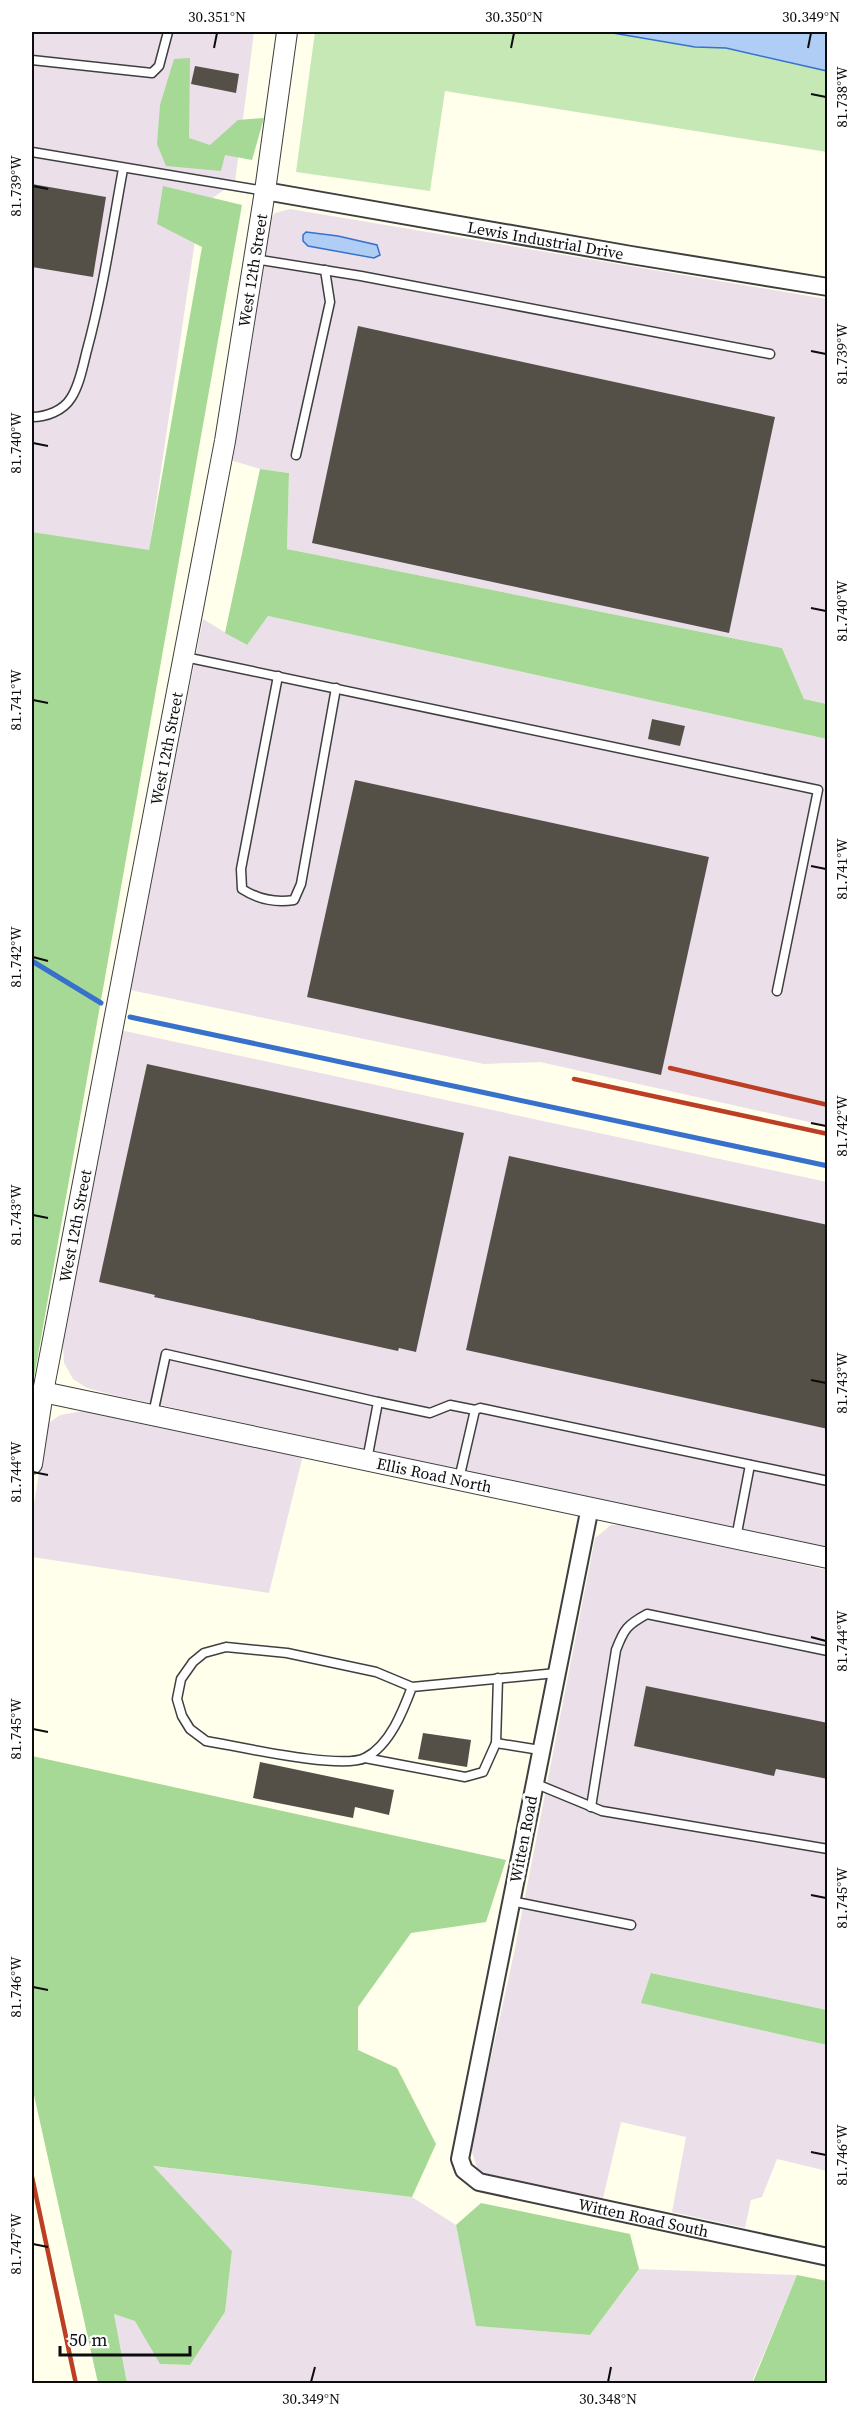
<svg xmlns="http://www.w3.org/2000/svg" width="859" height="2415" font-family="'Source Serif 4',serif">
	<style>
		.industrial { fill: #ebe0ea }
		.green { fill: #c5e8b5 }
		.forest { fill: #a5d995 }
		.water { fill: #b0cdf6; stroke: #3771cc; stroke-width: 1.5 }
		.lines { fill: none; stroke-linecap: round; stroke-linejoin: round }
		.stream { stroke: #3771cc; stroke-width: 5 }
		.building { fill: #545048 }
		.service-casing { stroke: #3f3f3f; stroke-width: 11 }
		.minor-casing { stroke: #3f3f3f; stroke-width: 20 }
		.tertiary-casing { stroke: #3f3f3f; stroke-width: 22 }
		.service { stroke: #fff; stroke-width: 8 }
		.minor { stroke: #fff; stroke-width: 16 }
		.tertiary { stroke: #fff; stroke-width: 20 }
		.rail { stroke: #bb3e25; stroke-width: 4.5 }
		.ticks { fill: none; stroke: #0c0c0c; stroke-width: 2 }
		.labels { text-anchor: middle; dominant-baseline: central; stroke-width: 6; stroke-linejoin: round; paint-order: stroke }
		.street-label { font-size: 16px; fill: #0c0c0c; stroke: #fff }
		.neatline { fill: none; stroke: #0c0c0c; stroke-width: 2 }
		.ticks-label { font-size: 15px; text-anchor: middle; fill: #0c0c0c }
	</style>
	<rect width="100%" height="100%" fill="#ffffeb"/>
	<g class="industrial">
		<path d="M 32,32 L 254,32 L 235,182 L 200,207 L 149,551 L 32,532 Z"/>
		<path d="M 290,209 L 827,299 L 827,704 L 804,699 L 782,648 L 287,549 L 289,473 L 260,469 L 230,460 L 269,221 L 275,213 Z"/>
		<path d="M 268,616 L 827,739 L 827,1126 L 540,1062 L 484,1064 L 130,990 L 203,619 L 246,645 Z"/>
		<path d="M 120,1030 L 827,1182 L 827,1549 L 109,1394 L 87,1388 L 73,1379 L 64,1363 L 62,1332 Z"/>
		<path d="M 83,1411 L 303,1455 L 269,1593 L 32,1557 L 32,1516 L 47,1424 L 60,1415 Z"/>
		<path d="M 611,1525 L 626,1525 L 827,1570 L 827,2010 L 652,1973 L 642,2002 L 827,2045 L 827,2171 L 777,2159 L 762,2197 L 751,2200 L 745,2228 L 672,2212 L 686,2137 L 621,2122 L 603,2198 L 504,2180 L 478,2171 L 471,2149 L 514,1953 L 595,1538 Z"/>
		<path d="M 152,2166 L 412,2197 L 456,2225 L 477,2326 L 590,2335 L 639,2269 L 797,2275 L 752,2382 L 127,2383 L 114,2314 L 135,2320 L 160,2364 L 190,2365 L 225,2312 L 232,2251 Z"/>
	</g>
	<path class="green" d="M 315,32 L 607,32 L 695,47 L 726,48 L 827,71 L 827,152 L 445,91 L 430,191 L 296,172 Z"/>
	<g class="forest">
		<path d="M 190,58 L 189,138 L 210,145 L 238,120 L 264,118 L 252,160 L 225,155 L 221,171 L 166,166 L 157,144 L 160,105 L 174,59 Z"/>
		<path d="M 163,186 L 242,205 L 32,1389 L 32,532 L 149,550 L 202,247 L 157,224 Z"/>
		<path d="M 260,469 L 289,473 L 287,549 L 782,648 L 804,699 L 827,704 L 827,739 L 268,616 L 247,645 L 225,633 Z"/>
		<path d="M 32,1756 L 506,1860 L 486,1922 L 411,1933 L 358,2007 L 358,2050 L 397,2068 L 436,2144 L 412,2197 L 153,2166 L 232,2251 L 225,2312 L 190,2365 L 160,2364 L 135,2321 L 114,2314 L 127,2383 L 98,2383 L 32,2086 Z"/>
		<path d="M 651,1973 L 827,2010 L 827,2045 L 641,2003 Z"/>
		<path d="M 481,2203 L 630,2234 L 639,2269 L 590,2335 L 476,2326 L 456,2225 Z"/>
		<path d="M 797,2275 L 827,2281 L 827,2383 L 742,2383 L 753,2382 Z"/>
	</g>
	<g class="water">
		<path d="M 607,32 L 827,32 L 827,71 L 726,48 L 695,47 Z"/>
		<path d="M 306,232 L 338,236 L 377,245 L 380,255 L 374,258 L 308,246 L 303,241 L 303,235 Z"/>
	</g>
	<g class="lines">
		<g class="stream">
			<path d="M 32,961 L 101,1003"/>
			<path d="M 130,1017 L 828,1166"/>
		</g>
	</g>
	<g class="building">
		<path d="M 195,66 L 239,74 L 236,93 L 191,84 Z"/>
		<path d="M 32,184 L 106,197 L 93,277 L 32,267 Z"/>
		<path d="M 358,326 L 775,417 L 729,633 L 312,543 Z"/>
		<path d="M 652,719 L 685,726 L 680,746 L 648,739 Z"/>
		<path d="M 355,780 L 709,857 L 661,1075 L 307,997 Z"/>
		<path d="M 147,1064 L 464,1133 L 416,1352 L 399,1348 L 398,1351 L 154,1297 L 155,1295 L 99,1282 Z"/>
		<path d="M 509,1156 L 828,1225 L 828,1429 L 466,1350 Z"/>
		<path d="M 646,1686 L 828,1723 L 828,1779 L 776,1769 L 774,1776 L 634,1746 Z"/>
		<path d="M 423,1733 L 471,1740 L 467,1767 L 418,1759 Z"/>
		<path d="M 260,1762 L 394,1790 L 389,1815 L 355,1807 L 353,1818 L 253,1798 Z"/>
	</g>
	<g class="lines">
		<g class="service-casing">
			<g id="service">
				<path d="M 32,60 L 152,73 L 159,66 L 168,32"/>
				<path d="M 32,152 L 265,191"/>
				<path d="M 254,259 L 361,276 L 770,354"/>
				<path d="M 32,417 C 46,417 63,411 71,398 C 80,384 83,365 87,350 C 103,291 112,229 123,169"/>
				<path d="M 296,455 L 330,302 L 325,270"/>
				<path d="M 185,657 L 818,790 L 777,991"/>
				<path d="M 278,676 L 241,869 L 242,889 C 259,900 275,903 294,900 L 301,884 L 336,688"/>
				<path d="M 378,1402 L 430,1413 L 450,1405 L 475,1410"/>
				<path d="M 153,1414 L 166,1354 L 378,1402 L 367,1460"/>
				<path d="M 459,1479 L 475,1410 L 480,1408 L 828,1481"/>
				<path d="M 736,1538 L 750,1465"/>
				<path d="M 412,1687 C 403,1711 390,1745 365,1758 C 340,1770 237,1746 206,1741 L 190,1729 L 182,1716 L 177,1699 L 181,1679 L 193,1662 L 204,1653 L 226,1647 L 287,1653 L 376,1672 L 412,1687 L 556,1673"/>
				<path d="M 496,1743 L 540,1750"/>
				<path d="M 365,1758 L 465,1777 L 483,1772 L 496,1743 L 498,1678"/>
				<path d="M 534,1783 L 602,1811 L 828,1849"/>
				<path d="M 591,1807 L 616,1650 C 624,1629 627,1625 647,1614 L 828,1651"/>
				<path d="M 511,1901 L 631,1925"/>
			</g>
		</g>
		<g class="minor-casing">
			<g id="minor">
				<path id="s1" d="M 265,191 L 631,255 L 828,287"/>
				<path id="s2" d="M 590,1507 L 460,2159 L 464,2170 L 479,2182 L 828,2257"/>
			</g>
		</g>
		<g class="tertiary-casing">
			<g id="tertiary">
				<path id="s3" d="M 43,1392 L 828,1558"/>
				<path id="s4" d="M 32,1464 L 43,1392 L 225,441 L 265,191 L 287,32"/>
			</g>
		</g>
		<use href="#service" class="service"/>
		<use href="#minor" class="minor"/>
		<use href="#tertiary" class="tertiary"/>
		<g class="rail">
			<path d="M 670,1068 L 828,1105"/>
			<path d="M 574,1079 L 828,1134"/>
			<path d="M 32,2177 L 76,2384"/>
		</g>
	</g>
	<path class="ticks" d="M 214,48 L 217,33M 511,48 L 514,33M 808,48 L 811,33M 811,94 L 826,97M 33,186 L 48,189M 811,351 L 826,354M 33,443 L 48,446M 811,608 L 826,611M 33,700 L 48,703M 811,866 L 826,869M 33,957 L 48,961M 811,1123 L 826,1126M 33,1215 L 48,1218M 811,1380 L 826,1383M 33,1472 L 48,1475M 811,1637 L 826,1641M 33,1729 L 48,1732M 811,1895 L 826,1898M 33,1987 L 48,1990M 811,2152 L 826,2155M 33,2244 L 48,2247M 311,2382 L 315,2367M 608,2382 L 611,2367"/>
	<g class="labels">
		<g class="street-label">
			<text stroke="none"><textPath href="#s1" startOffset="285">Lewis Industrial Drive</textPath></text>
			<text stroke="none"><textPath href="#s4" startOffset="1214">West 12th Street</textPath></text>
			<text stroke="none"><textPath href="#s4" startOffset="728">West 12th Street</textPath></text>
			<text stroke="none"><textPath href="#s4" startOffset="242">West 12th Street</textPath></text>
			<text stroke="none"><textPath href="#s3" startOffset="400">Ellis Road North</textPath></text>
			<text transform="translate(523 1839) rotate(-79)">Witten Road</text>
			<text stroke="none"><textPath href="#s2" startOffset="864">Witten Road South</textPath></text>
		</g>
	</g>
	<rect width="859" height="2415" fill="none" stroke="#ffffff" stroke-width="66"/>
	<path d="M60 2346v9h130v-9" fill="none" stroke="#0c0c0c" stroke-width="3"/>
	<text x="69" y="2346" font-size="18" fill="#0c0c0c" stroke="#ffffff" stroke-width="4.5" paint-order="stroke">50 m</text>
	<rect x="33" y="33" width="793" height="2349" class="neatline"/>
	<g class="ticks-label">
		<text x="217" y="22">30.351°N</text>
		<text x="514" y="22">30.350°N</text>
		<text x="811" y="22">30.349°N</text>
		<text transform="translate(842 97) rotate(-90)" y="5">81.738°W</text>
		<text transform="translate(16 186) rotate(-90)" y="5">81.739°W</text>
		<text transform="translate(842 354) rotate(-90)" y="5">81.739°W</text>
		<text transform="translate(16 443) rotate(-90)" y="5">81.740°W</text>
		<text transform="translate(842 611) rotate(-90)" y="5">81.740°W</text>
		<text transform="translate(16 700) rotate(-90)" y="5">81.741°W</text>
		<text transform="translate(842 869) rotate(-90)" y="5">81.741°W</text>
		<text transform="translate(16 957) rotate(-90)" y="5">81.742°W</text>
		<text transform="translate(842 1126) rotate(-90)" y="5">81.742°W</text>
		<text transform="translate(16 1215) rotate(-90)" y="5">81.743°W</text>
		<text transform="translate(842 1383) rotate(-90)" y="5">81.743°W</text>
		<text transform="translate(16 1472) rotate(-90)" y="5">81.744°W</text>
		<text transform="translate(842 1641) rotate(-90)" y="5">81.744°W</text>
		<text transform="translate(16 1729) rotate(-90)" y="5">81.745°W</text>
		<text transform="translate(842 1898) rotate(-90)" y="5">81.745°W</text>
		<text transform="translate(16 1987) rotate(-90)" y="5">81.746°W</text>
		<text transform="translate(842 2155) rotate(-90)" y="5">81.746°W</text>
		<text transform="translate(16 2244) rotate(-90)" y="5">81.747°W</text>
		<text x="311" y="2404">30.349°N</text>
		<text x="608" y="2404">30.348°N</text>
	</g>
</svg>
